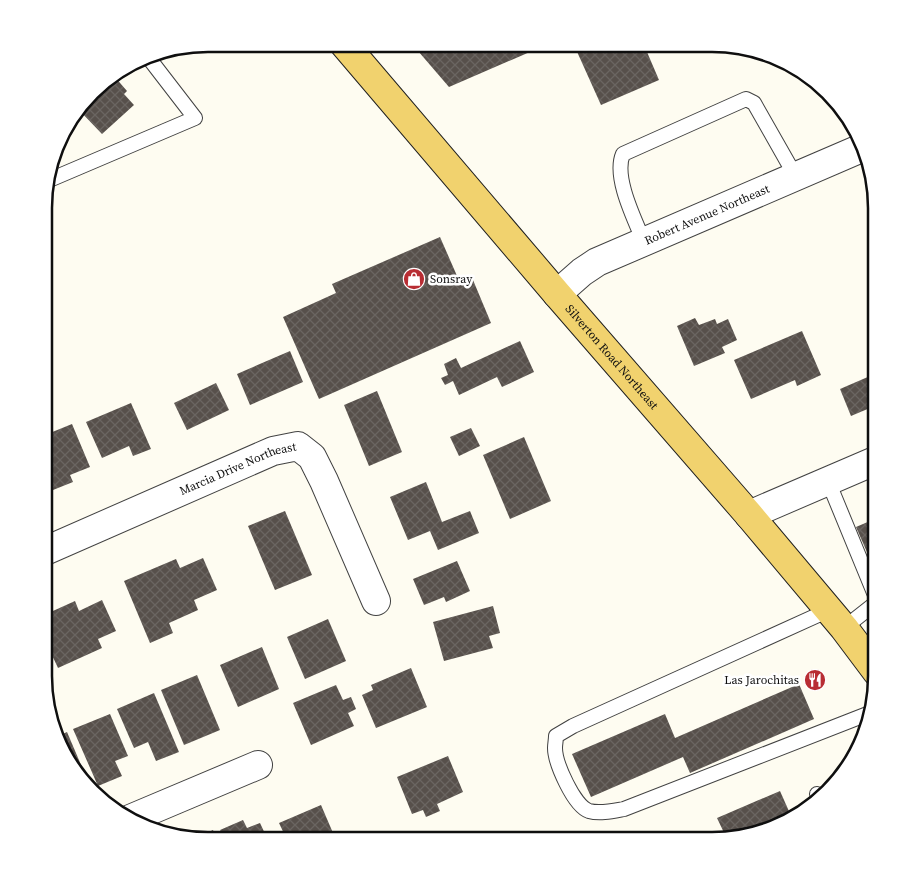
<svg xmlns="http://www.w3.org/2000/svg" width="921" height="884" font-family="'Source Serif 4',serif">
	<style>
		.building { fill: url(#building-cross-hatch) }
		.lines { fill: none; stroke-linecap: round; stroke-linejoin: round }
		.service-casing { stroke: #424242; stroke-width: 16 }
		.minor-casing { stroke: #424242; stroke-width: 30 }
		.primary-casing { stroke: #202020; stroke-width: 30 }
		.service { stroke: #fff; stroke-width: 14 }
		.minor { stroke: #fff; stroke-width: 28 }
		.primary { stroke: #f1d26e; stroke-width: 28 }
		.labels { text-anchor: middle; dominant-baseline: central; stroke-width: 5; stroke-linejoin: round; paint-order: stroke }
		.street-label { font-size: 12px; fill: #0f0f0f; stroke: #fff }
		.poi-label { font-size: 12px; fill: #0f0f0f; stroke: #fff; text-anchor: start }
		.rim { fill: none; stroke: #0f0f0f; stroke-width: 2.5 }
	</style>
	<defs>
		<pattern id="building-cross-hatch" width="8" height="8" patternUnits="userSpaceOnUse" patternTransform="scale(1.25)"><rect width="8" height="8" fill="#57504b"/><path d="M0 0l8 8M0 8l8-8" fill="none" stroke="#6a6561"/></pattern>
	</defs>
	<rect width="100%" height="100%" fill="#fefcf1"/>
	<g class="building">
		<path d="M 412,44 L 546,45 L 449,87 Z"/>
		<path d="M 574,45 L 644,45 L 659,80 L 601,105 Z"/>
		<path d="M 114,76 L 127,91 L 124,94 L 134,105 L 102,134 L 79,110 L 100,84 Z"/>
		<path d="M 440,237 L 461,285 L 473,280 L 491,323 L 319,399 L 283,317 L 336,293 L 332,284 Z"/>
		<path d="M 695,318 L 699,325 L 715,319 L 717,324 L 728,319 L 737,340 L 722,347 L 725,353 L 694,366 L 677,326 Z"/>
		<path d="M 802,331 L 821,375 L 797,386 L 795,380 L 751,399 L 734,360 Z"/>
		<path d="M 520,341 L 534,372 L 502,387 L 497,377 L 459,395 L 453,381 L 445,385 L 441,378 L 448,375 L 444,364 L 456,358 L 461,368 Z"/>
		<path d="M 290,351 L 303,382 L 250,405 L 237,374 Z"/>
		<path d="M 877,373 L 877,405 L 851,416 L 840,389 Z"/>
		<path d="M 216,383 L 229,410 L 187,430 L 174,403 Z"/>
		<path d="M 377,391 L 402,452 L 369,466 L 344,405 Z"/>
		<path d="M 131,403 L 151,449 L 133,456 L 129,446 L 102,458 L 86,422 Z"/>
		<path d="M 72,424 L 90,467 L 70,475 L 73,482 L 48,492 L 45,486 L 45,435 Z"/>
		<path d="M 471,428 L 480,446 L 459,456 L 450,437 Z"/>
		<path d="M 524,437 L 551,501 L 510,519 L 483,455 Z"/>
		<path d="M 426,482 L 442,522 L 470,511 L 479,533 L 438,550 L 430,531 L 408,540 L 390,497 Z"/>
		<path d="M 285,511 L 312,575 L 275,590 L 248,526 Z"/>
		<path d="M 877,518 L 877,575 L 856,527 Z"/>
		<path d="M 203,558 L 217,590 L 194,600 L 198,610 L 169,623 L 173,633 L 150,643 L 124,581 L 176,559 L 180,568 Z"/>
		<path d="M 457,561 L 470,591 L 446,602 L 444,597 L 424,605 L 413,579 Z"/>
		<path d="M 102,600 L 116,631 L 98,639 L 102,648 L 58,668 L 44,638 L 44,615 L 75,601 L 79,611 Z"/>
		<path d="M 493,606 L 500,633 L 489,636 L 493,648 L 444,661 L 433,622 Z"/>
		<path d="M 328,619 L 346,661 L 305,679 L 287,637 Z"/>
		<path d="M 262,647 L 279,689 L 238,707 L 220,665 Z"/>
		<path d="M 411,668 L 427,707 L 376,728 L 362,695 L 373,690 L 371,685 Z"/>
		<path d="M 197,675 L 220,730 L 184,745 L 161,690 Z"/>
		<path d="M 799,684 L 814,719 L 690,773 L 683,757 L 591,797 L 572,754 L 665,714 L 675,738 Z"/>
		<path d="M 336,685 L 343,700 L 351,697 L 356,709 L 348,713 L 354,726 L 311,745 L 293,703 Z"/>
		<path d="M 154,693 L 179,752 L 156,761 L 148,742 L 134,748 L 117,709 Z"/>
		<path d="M 110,714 L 128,756 L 115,761 L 122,776 L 98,786 L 73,729 Z"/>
		<path d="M 67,732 L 90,786 L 78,776 L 56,738 L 56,737 Z"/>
		<path d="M 448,756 L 463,792 L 437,804 L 440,811 L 426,817 L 423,810 L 412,814 L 397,777 Z"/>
		<path d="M 780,791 L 792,818 L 766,831 L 727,839 L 717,818 Z"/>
		<path d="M 321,805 L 336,840 L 287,840 L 279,823 Z"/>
		<path d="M 243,820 L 247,828 L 260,823 L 268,840 L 225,840 L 220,830 Z"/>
		<path d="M 213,830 L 217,840 L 198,840 L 193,839 Z"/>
	</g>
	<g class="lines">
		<g class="service-casing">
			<g id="service">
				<path d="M 47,181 L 195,118 L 148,57"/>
				<path d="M 644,242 C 635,220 613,177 623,154 L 746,99 L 754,103 L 796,177"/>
				<path d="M 828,481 L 877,600"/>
				<path d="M 829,610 L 573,726 L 556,736 C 556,740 555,744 555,748 C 555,763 574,806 589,811 C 600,814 613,811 624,809 L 870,713"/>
				<path d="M 844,628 L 877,602"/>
				<path d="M 817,794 L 819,799"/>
			</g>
		</g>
		<g class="minor-casing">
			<g id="minor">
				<path id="s1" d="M 557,294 L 582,272 L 597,262 L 864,147"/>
				<path d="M 749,515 L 877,460"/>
				<path id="s2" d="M 45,551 L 273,451 L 298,446 L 312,457 L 324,481 L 376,601"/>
				<path d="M 130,819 L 258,765"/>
			</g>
		</g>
		<g class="primary-casing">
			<g id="primary">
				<path id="s3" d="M 344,44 L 557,294 L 749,515 L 844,628 L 877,672"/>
			</g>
		</g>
		<use href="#service" class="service"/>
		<use href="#minor" class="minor"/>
		<use href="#primary" class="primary"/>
	</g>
	<defs>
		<g id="shop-disc" transform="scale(1.125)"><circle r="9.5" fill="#b82d33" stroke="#fff"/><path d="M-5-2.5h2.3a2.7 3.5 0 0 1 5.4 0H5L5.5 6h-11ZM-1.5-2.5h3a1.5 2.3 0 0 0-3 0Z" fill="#fff"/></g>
		<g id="restaurant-disc" transform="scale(1.125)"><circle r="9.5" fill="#b82d33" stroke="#fff"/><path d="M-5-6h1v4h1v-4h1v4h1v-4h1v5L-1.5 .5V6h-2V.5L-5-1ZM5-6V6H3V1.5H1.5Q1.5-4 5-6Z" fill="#fff"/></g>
	</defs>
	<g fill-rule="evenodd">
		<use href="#shop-disc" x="414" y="279"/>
		<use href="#restaurant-disc" x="815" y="680"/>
	</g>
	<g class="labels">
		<g class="street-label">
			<text stroke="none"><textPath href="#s1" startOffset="171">Robert Avenue Northeast</textPath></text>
			<text stroke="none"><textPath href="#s3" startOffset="412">Silverton Road Northeast</textPath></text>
			<text stroke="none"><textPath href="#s2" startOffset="210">Marcia Drive Northeast</textPath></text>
		</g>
		<g class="poi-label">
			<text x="430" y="279">Sonsray</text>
			<text x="799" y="680" text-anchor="end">Las Jarochitas</text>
		</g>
	</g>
	<path d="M0 0H921V884H0ZM208 52H712A156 156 0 0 1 868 208V676A156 156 0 0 1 712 832H208A156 156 0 0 1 52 676V208A156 156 0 0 1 208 52Z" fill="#fff" fill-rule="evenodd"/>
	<path class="rim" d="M208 52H712A156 156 0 0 1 868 208V676A156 156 0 0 1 712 832H208A156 156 0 0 1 52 676V208A156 156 0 0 1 208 52Z"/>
</svg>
